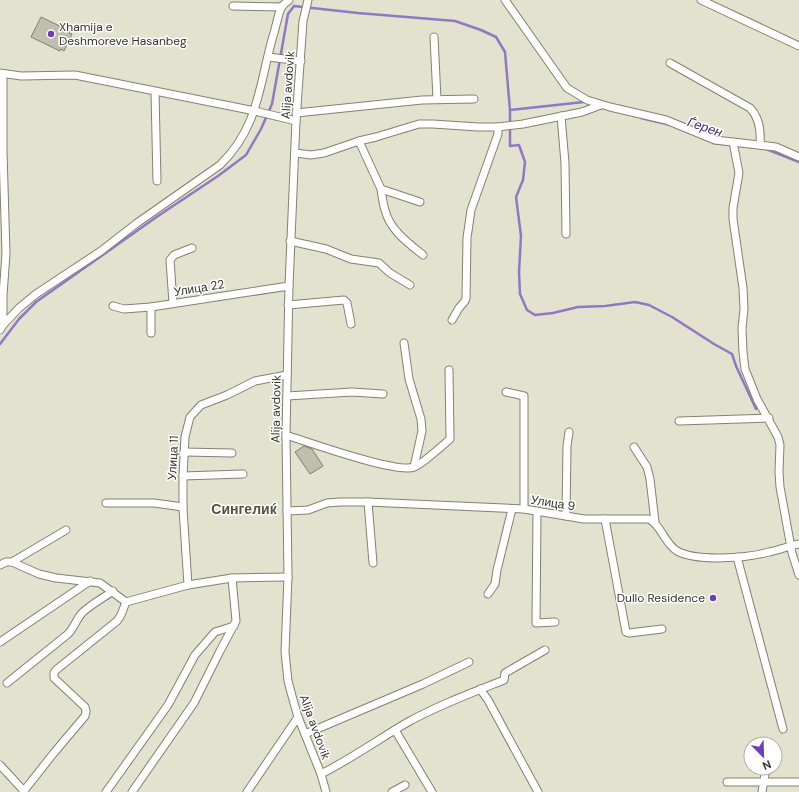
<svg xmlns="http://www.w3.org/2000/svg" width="799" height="792" font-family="'DM Sans',sans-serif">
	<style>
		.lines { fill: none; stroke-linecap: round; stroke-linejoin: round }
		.stream { stroke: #8f79c2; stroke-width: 2.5 }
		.building { fill: #c0bfad; stroke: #7f7e6d }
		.minor-casing { stroke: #828270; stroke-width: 9 }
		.minor { stroke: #fff; stroke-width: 7 }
		.poi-dot { fill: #6d3fb7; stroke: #fff; stroke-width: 1.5 }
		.labels { text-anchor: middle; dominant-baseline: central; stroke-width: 3; stroke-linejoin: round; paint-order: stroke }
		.poi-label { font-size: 12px; fill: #34332c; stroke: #fff; text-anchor: start }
		.street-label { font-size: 12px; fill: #34332c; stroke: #fff }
		.water-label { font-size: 13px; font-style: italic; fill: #432177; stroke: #fff }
		.quarter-label { font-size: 14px; font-weight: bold; fill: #525242; stroke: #fff }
	</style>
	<rect width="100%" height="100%" fill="#e2e2cf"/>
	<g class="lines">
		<g class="stream">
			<path d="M 510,110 L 584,102"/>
			<path d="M 641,118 L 671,125"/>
			<path d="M 713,143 L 759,148"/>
			<path d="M 766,149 L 799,162"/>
			<path d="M 0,344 L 19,319 L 36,302 L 158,216 L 218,176 L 246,155 L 261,129 L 272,104 L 288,14 L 294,6 L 358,13 L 455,21 L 481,30 L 496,37 L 505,52 L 510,110 L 510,146 L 519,145 L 525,162 L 523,180 L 516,197 L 521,236 L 519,272 L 520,294 L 527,310 L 535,315 L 553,313 L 578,307 L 605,306 L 635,302 L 649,305 L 672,317 L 714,344 L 732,354 L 736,366 L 756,409"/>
		</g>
	</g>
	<g class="building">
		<path d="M 41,17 L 70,31 L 69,33 L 72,34 L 64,51 L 61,49 L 60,51 L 31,37 Z"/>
		<path d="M 304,446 L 312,449 L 323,466 L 310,474 L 295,452 Z"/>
	</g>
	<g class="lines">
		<g class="minor-casing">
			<g id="minor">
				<path d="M 308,0 L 303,21 L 296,121 L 289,286 L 286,435 L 288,577 L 285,652 L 288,681 L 292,696 L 298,717 L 321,774 L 326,792"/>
				<path d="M 505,0 L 567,88 L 587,100 L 610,107 L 666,120 L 715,140 L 776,147 L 799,157"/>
				<path d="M 701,0 L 799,46"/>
				<path d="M 233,6 L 282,7"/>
				<path d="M 434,37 L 437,99"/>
				<path d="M 268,57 L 301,61"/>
				<path d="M 670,63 L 750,108 C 760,118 761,132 760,145"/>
				<path d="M 0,73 L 21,76 L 75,75 L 255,111 L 296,121"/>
				<path d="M 155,92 L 157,181"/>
				<path d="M 296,113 L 422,100 L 474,99"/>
				<path d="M 561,116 L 565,163 L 566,234"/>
				<path d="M 359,141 L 381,189 L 420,202"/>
				<path d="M 733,142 L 739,173 L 733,208 L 733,219 L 743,288 L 744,309 L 742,328 L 743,352 L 745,369 L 757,399 L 778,437 L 780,445 L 779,472 L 780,487 L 792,553 L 799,575"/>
				<path d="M 295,153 L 311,155 L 324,153 L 359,141 L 376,137 L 419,124 L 433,124 L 478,127 L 498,127 L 523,124 L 582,112 L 601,105"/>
				<path d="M 381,189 C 382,196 383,204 385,210 C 390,230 408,243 423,255"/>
				<path d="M 290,241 L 326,249 L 351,259 L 379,263 L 390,273 L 410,285"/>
				<path d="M 173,303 L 170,260 L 174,255 L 192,248"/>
				<path d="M 288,305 L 344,300 L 347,303 L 351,324"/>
				<path d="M 113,306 L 124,309 L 151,307 L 289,286"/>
				<path d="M 151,307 L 151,333"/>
				<path d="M 452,320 L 459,308 L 465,301 L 466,298 L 467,238 L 471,210 L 498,134 L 498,127"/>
				<path d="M 3,325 L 19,308 L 36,294 L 101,251 L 137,223 L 220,165 C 259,127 259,85 273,36 C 276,28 278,13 282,6 C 284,4 287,2 289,0"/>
				<path d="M 0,330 L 3,325 L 3,295 L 6,254 L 3,152 L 3,74"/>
				<path d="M 404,343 L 409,379 L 421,419 L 422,431 L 414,467"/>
				<path d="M 506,392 L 524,396 L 524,509"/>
				<path d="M 287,396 L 352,392 L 383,394"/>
				<path d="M 679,421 L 769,418"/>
				<path d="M 286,435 C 308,442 397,474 414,467 C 421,465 443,445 450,439 L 449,370"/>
				<path d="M 634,447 L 647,467 L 650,479 L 655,522"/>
				<path d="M 184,452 L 232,453"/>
				<path d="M 183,476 L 243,474"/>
				<path d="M 368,502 L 373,563"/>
				<path d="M 106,503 L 154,503 L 183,507"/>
				<path d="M 287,511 L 308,510 L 327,503 L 340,502 L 368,502 L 524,509 L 584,519 L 649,519 C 662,526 664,543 677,551 C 697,562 747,558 769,552 C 779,550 789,546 799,544"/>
				<path d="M 537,511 L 536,623 L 555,622"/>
				<path d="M 566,516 L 567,446 L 569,432"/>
				<path d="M 605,519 L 626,632 L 629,633 L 662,629"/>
				<path d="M 737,557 L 783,729"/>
				<path d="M 12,562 L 66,530"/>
				<path d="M 0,565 L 6,562 L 12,562 L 39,574 L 56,578 L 100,583 L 126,602 L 188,585 L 232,578 L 288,577"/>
				<path d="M 188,585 L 183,509 L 183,476 L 185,437 L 190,417 L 201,405 L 227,395 L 255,381 L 287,375"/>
				<path d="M 488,594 L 495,584 L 497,570 L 512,509"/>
				<path d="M 0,642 L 90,581"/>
				<path d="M 7,683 L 68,634 C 74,628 76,620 82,613 C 90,605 103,598 113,591"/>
				<path d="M 480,689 L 488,700 L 538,792"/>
				<path d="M 395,730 L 432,792"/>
				<path d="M 305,734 L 423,684 L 469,662"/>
				<path d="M 0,765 L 24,791"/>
				<path d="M 321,774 C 351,759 379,739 408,722 C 439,705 471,693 504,680 L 505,673 L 545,650"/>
				<path d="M 727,782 L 799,782"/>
				<path d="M 23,792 L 53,754 L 85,716 L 86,711 L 85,707 L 54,678 L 54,673 L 56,670 L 117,621 L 121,615 L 126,602"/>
				<path d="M 106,792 L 168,705 L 195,655 L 215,632 L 234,626"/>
				<path d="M 132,792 L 194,703 L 220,651 L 236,621 L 232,578"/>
				<path d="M 247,792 L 298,717"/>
				<path d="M 392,792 L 405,785"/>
				<path d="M 762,792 L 766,768"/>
			</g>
		</g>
		<use href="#minor" class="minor"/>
	</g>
	<g class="poi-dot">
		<circle cx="51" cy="34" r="4"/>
		<circle cx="713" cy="598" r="4"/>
	</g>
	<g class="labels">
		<g class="poi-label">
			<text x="59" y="27">Xhamija e<tspan x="59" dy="14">Deshmoreve Hasanbeg</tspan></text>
			<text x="705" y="598" text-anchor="end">Dullo Residence</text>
		</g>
		<g class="street-label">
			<text transform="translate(288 85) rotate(-86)">Alija avdovik</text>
			<text transform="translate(199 288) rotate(-9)">Улица 22</text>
			<text transform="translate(276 409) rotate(-89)">Alija avdovik</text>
			<text transform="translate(173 458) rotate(-87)">Улица 11</text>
			<text transform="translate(553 503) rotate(9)">Улица 9</text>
			<text transform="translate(315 727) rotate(70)">Alija avdovik</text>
		</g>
		<g class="water-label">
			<text transform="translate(705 127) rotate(19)">Ѓерен</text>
		</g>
		<g class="quarter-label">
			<text x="244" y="509">Сингелиќ</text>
		</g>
	</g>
	<g transform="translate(763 756) rotate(157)"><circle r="19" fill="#ffffff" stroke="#aeadab"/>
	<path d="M0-3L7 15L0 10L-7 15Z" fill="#6d3fb7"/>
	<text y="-6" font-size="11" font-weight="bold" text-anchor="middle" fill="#34332c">N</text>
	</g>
</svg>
